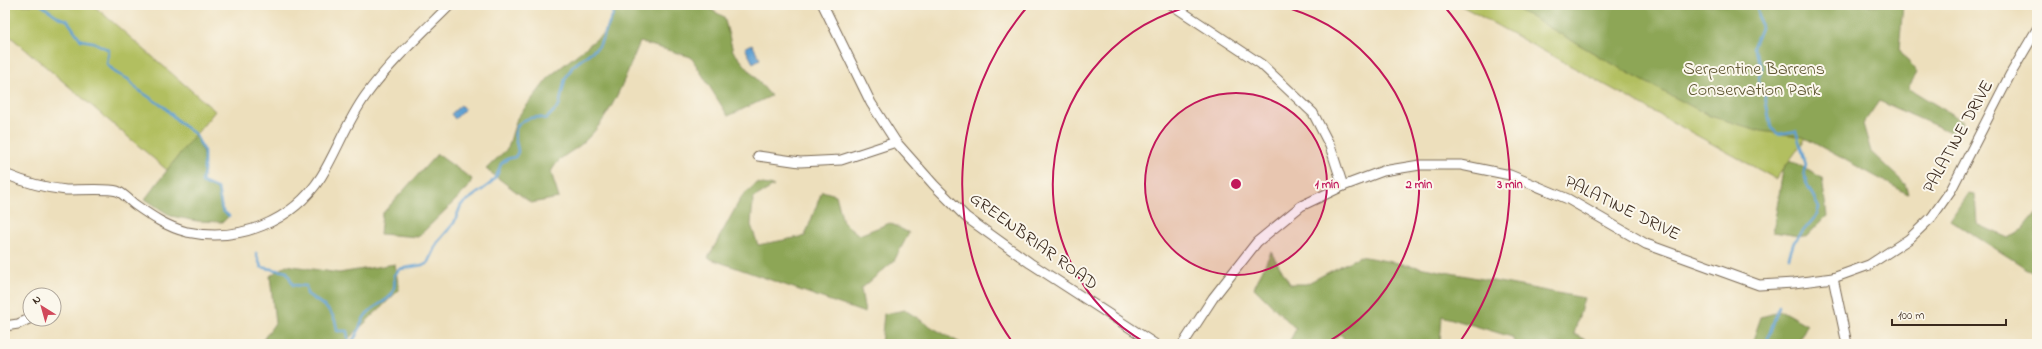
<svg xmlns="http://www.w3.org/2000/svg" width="2042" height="349" font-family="'Indie Flower',sans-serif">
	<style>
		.green { fill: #b2bf61; stroke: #767440 }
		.forest { fill: #8da657; stroke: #64683a }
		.water { fill: #5fa0d2; stroke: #4d6578 }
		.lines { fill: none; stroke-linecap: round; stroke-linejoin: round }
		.stream { stroke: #5fa0d2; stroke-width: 2.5 }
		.minor-casing { stroke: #796955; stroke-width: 11 }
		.minor { stroke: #fff; stroke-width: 9 }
		.ring { fill: none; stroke: #c2185b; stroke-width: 2 }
		.labels { text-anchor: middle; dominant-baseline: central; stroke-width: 4; stroke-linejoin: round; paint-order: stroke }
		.park-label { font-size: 18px; fill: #5f5732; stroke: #fbf7ec }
		.street-label { font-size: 18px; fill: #3b2a1e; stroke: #fbf7ec }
		.centre { fill: #c2185b; stroke: #fbf7ec; stroke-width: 2 }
		.ring-label { font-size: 12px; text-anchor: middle; font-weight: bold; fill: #c2185b; stroke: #fbf7ec; stroke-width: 4; stroke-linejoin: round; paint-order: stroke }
	</style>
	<rect width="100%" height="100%" fill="#fbf7ec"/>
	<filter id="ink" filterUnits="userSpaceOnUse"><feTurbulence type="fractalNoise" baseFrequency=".025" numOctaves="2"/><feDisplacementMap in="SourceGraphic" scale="8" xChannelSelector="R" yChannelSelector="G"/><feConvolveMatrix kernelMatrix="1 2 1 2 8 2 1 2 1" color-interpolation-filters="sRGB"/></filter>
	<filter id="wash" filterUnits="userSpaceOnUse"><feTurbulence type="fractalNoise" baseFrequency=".012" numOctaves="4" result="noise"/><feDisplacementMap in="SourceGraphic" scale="16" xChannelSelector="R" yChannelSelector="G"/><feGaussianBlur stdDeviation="0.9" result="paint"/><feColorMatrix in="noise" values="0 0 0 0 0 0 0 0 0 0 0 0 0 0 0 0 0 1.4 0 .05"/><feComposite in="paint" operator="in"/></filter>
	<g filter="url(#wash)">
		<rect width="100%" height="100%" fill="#eddfbc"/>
		<g class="green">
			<path d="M 5,5 L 93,5 L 215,111 L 167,170 L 5,32 Z"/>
			<path d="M 1460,5 L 1903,5 L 1776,179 Z"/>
		</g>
		<g class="forest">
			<path d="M 613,5 L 703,5 L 724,17 L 733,51 L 771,96 L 728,116 L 691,57 L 640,42 C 625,76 614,113 586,140 C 572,154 561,153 551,172 L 559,198 L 531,203 L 486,169 L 508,148 L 517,118 L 550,76 L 604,33 L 613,15 Z"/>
			<path d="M 1510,5 L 1903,5 L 1899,49 L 1917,73 L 1908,88 L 1963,121 L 1957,135 L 1879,101 L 1863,124 L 1871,152 L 1905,184 L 1908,194 L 1803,137 L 1761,131 L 1710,116 L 1632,75 Z"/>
			<path d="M 195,134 C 205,153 206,161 202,182 L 218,189 L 222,210 L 229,216 L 223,222 L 197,221 L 171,216 L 145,199 Z"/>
			<path d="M 437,154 L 472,179 L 468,188 L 418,237 L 380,234 L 382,214 Z"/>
			<path d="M 1790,160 L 1822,178 L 1827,216 L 1806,237 L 1773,232 L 1783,170 Z"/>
			<path d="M 757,183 L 774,186 L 753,198 L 751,225 L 758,245 L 805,236 L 822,191 L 836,195 L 843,222 L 859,235 L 890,223 L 909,233 L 894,261 L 861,289 L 865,313 L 708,258 L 742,196 Z"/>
			<path d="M 1968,193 L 1975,194 L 1977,224 L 2008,238 L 2023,229 L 2037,212 L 2037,275 L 1950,220 Z"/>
			<path d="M 1271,252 L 1290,284 L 1306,284 L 1360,256 L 1584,298 L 1574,334 L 1593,344 L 1515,344 L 1512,337 L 1442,316 L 1440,344 L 1349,344 L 1340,334 L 1330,344 L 1288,344 L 1296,329 L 1254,288 Z"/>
			<path d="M 395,264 L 399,290 L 346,341 L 323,342 L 322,344 L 260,344 L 275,323 L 270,276 L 286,265 L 339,273 Z"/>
			<path d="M 905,310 L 933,328 L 962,344 L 881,344 L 884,314 Z"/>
			<path d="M 1782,311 L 1807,325 L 1797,344 L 1748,344 L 1753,340 L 1761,317 Z"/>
		</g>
		<g class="water">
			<path d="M 752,44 L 760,59 L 753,63 L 745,48 Z"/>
			<path d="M 461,105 L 465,109 L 455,119 L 451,114 Z"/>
		</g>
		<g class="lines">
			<g class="stream">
				<path d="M 41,5 L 60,18 L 67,20 L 81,40 L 93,42 L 109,50 L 107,64 L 116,73 L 128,79 L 137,89 L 164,107 L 181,124 L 195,134 L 204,151 L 204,171 L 202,182 L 218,189 L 222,210 L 229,216"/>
				<path d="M 1757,5 L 1761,28 L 1753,47 L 1762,67 L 1758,81 L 1765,97 L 1771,128 L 1778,134 L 1796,131 L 1806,165 L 1804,171 L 1806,182 L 1819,208 L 1816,216 L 1794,242 L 1789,257"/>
				<path d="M 256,253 L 261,267 L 287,272 L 293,285 L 306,286 L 307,294 C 322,305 336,310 337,331 L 347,331 L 349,344 C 361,334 357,326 366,315 C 380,298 398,304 394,275 L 400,269 L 427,264 L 437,243 L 454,223 L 461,205 L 490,184 L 497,175 L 501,164 L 507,159 L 515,157 L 518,152 C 518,146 514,138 515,133 C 517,118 535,115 546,119 L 559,106 L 565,79 L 573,66 L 599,46 L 613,15 L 613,5"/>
				<path d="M 1766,344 L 1779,306"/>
			</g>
		</g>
	</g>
	<g filter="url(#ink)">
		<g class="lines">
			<g class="minor-casing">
				<g id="minor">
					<path d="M 823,5 L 871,103 L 896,142 L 934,185 L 966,217 L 1030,263 L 1155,344"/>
					<path d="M 1172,5 L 1261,64 L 1313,113 L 1330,146 L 1343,186"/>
					<path d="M 758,156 L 800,162 L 841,160 L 896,142"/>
					<path d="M 5,174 C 24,182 45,188 66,190 C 78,190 108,188 117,191 C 123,193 129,200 134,204 C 151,216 167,227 187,232 C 239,243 292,222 321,177 C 337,151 347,121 366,95 C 390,62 421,34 450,5"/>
					<path d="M 1833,278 L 1847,344"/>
					<path d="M 5,326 L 18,324 L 29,319"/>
					<path d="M 1183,344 L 1213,298 L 1257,242 L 1301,206 L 1343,186 L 1383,171 L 1420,165 L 1461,165 L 1510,175 L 1568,199 L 1646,244 L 1759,285 L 1794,283 L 1833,278 L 1869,265 L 1909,239 L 1932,217 L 1951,190 L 2010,75 L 2037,29"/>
				</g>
			</g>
			<use href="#minor" class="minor"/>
		</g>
	</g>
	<circle cx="1236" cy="184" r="91" fill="#c2185b" fill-opacity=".12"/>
	<g class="ring">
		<circle cx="1236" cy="184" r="91"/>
		<path d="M1146 343A183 183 0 0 1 1196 5M1276 5A183 183 0 0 1 1326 343"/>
		<path d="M1013 343A274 274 0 0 1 1028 6M1444 6A274 274 0 0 1 1459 343"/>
	</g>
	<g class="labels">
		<g class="park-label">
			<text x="1754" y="70">Serpentine Barrens<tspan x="1754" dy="21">Conservation Park</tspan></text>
		</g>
		<g class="street-label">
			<text transform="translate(1959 137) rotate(-61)">PALATINE DRIVE</text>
			<text transform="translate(1622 209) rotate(26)">PALATINE DRIVE</text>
			<text transform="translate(1033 242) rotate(36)">GREENBRIAR ROAD</text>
		</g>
	</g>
	<circle cx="1236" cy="184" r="6" class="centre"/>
	<g class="ring-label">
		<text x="1327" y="188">1 min</text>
		<text x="1419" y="188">2 min</text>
		<text x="1510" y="188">3 min</text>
	</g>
	<rect width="2042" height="349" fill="none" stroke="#fbf7ec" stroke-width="20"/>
	<g transform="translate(42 307) rotate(323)"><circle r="19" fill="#fbf7ec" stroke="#aea59a"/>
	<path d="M0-3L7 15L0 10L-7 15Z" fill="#d1495b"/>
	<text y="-6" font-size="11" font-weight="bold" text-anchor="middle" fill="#3b2a1e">N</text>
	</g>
	<path d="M1892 319v6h114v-6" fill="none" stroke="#3b2a1e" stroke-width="2"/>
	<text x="1898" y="319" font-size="12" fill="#3b2a1e" stroke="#fbf7ec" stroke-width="3" paint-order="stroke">100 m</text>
</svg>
